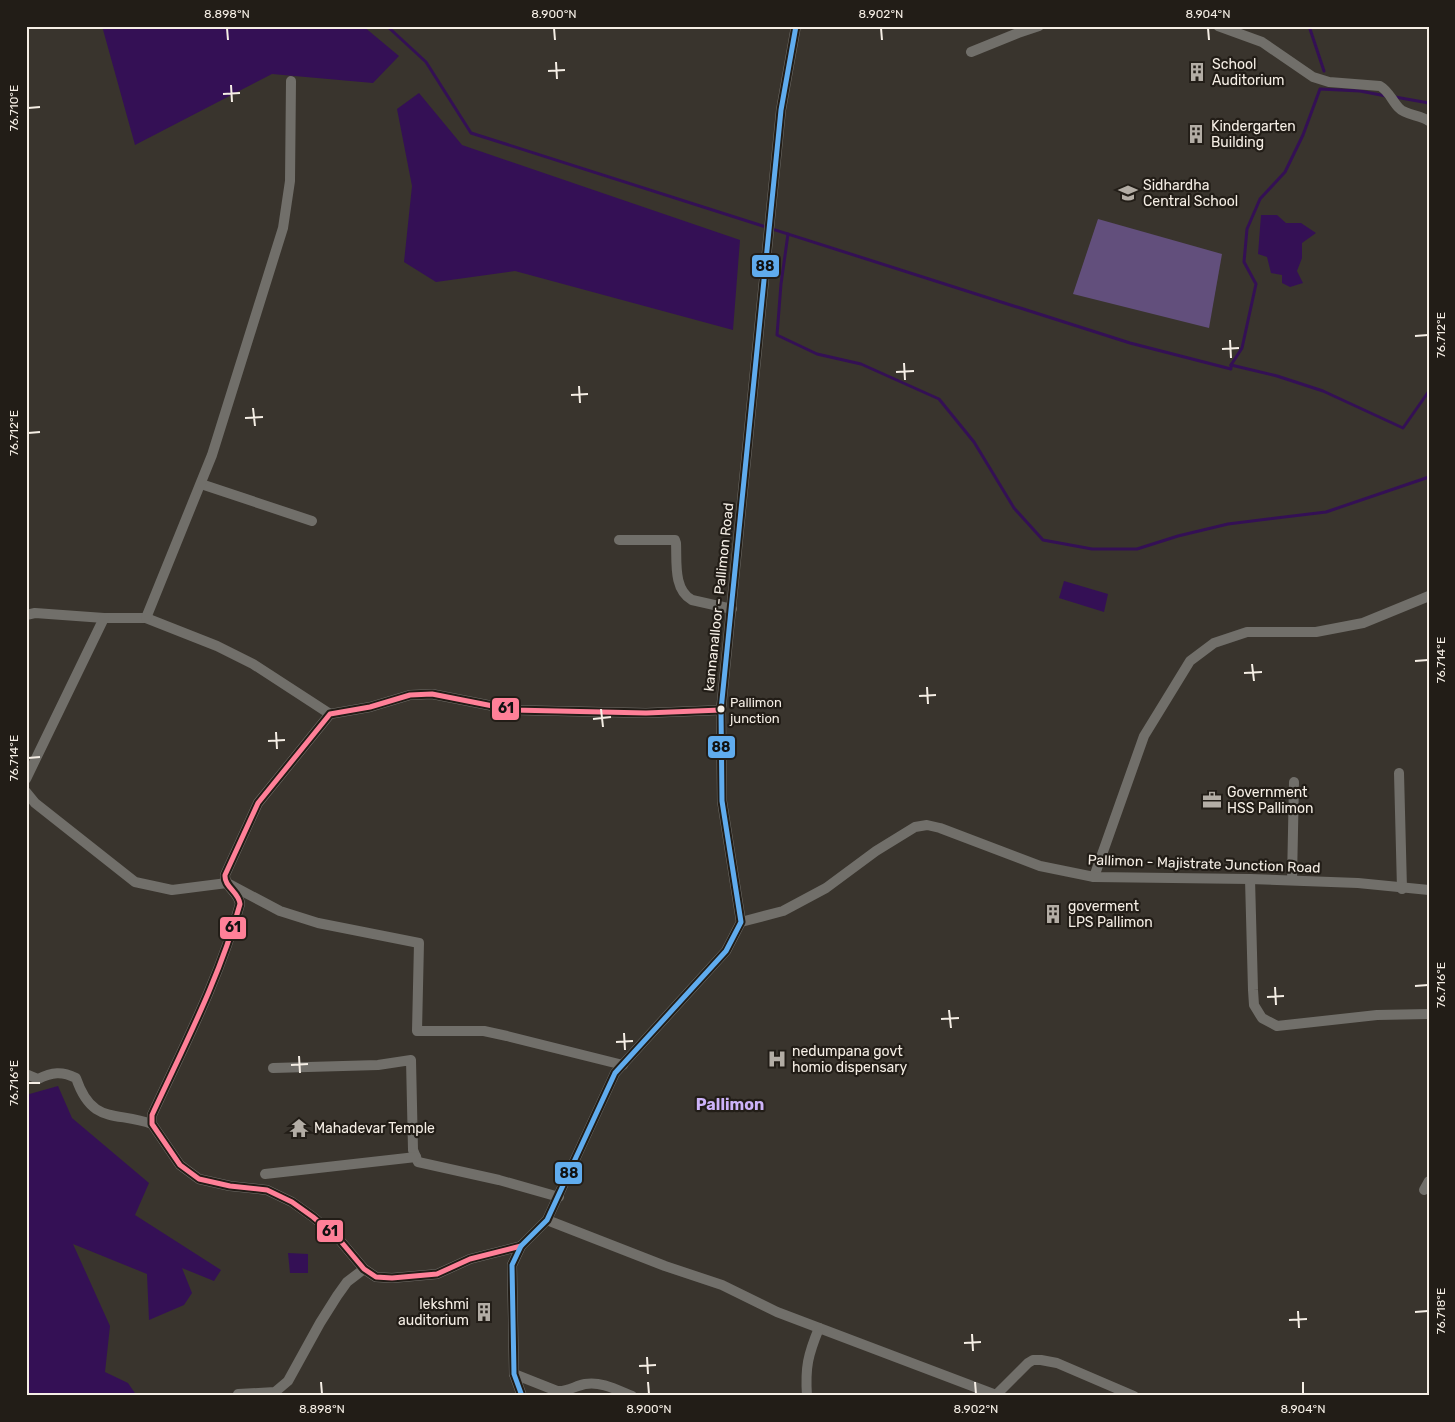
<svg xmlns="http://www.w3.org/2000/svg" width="1455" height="1422" font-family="Rubik,sans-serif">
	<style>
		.green { fill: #624f7c }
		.water { fill: #341055 }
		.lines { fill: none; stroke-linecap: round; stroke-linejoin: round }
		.stream { stroke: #341055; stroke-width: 3 }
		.minor { stroke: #716f6a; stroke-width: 10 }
		.bus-1-casing { stroke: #221d17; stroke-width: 9 }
		.bus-2-casing { stroke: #221d17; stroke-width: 9 }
		.bus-1 { stroke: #ff8098; stroke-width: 5 }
		.bus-2 { stroke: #60acee; stroke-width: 5 }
		.ticks { fill: none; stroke: #f5eee5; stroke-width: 2 }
		.bus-dot { fill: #f5eee5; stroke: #221d17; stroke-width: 2 }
		.labels { text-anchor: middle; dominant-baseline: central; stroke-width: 4.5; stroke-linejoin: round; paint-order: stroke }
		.bus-label { font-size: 13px; fill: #f5eee5; stroke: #221d17; text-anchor: start }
		.poi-label { font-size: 14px; fill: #f5eee5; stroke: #221d17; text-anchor: start }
		.street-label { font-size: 14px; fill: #f5eee5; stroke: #221d17 }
		.quarter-label { font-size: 16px; font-weight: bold; fill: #cdb3f9; stroke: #221d17 }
		.line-badge { stroke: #221d17; stroke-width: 2 }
		.pale-badge-label { font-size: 14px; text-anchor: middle; font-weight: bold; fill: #111 }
		.neatline { fill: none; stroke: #f5eee5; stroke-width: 2 }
		.ticks-label { font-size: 12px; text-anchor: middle; fill: #f5eee5 }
	</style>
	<rect width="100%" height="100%" fill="#39342d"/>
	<path class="green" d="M 1098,219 L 1222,254 L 1209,328 L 1073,294 Z"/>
	<g class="water">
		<path d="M 102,26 L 363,26 L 399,56 L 373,83 L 272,74 L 135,145 Z"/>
		<path d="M 419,93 L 462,145 L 740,240 L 733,330 L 515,271 L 436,282 L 404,262 L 412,186 L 397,109 Z"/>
		<path d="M 1261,215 L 1277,215 L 1286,223 L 1301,223 L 1316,233 L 1302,243 L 1302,258 L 1297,271 L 1303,283 L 1290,287 L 1282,283 L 1282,275 L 1271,273 L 1267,257 L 1258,254 Z"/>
		<path d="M 1064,581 L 1108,594 L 1104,612 L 1059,598 Z"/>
		<path d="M 58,1086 L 72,1118 L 149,1183 L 135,1215 L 221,1270 L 214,1281 L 182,1268 L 192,1293 L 184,1305 L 149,1320 L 147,1274 L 73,1244 L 110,1326 L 105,1372 L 128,1383 L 137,1396 L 26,1396 L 26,1095 Z"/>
		<path d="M 288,1253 L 308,1254 L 308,1273 L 290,1273 Z"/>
	</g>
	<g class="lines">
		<g class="stream">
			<path d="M 387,26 L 426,62 L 471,133 L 1130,343 L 1231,369 L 1231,365 L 1242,348 L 1256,284 L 1244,262 L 1247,229 L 1260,199 L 1285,172 L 1303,135 L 1320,89 L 1360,91 L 1386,96"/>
			<path d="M 1309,26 L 1324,71"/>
			<path d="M 1395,97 L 1429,103"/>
			<path d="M 788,234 L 781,284 L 777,335 L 817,354 L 861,364 L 939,399 L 974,442 L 1014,508 L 1043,540 L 1092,549 L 1137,549 L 1178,536 L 1228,524 L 1326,512 L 1429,477"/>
			<path d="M 1231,365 L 1277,376 L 1323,391 L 1403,428 L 1429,391"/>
		</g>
		<g class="minor">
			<path d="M 1218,26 L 1262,42 L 1313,77 L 1329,82 L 1380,86 C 1389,91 1392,101 1399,108 C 1405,115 1420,115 1429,121"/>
			<path d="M 971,52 L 1018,33 L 1039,26"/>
			<path d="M 201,484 L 312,521"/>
			<path d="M 619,540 L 675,540 L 676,543 C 677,561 673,590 692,600 L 732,609"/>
			<path d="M 26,615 L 35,613 L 104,618 L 146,618 L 217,646 L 253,664 L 330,714"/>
			<path d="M 146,618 L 212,455 L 283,228 L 290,181 L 291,81"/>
			<path d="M 1399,773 L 1402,889"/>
			<path d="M 26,779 L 104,618"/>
			<path d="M 26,792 L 35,803 L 135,882 L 172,890 L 227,883 L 280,911 L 318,923 L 419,943 L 417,1031 L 484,1031 L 507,1036 L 623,1065"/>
			<path d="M 1094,877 L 1144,736 L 1190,661 L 1214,643 L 1247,632 L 1316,632 L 1363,623 L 1429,596"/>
			<path d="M 1250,879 L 1253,990 L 1254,1005 L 1262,1018 L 1277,1026 L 1377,1015 L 1429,1014"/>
			<path d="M 1292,880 L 1294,782"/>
			<path d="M 741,922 L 783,911 L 826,888 L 876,851 L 915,827 L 927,825 L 940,828 L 1040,866 L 1094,877 L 1250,879 L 1358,883 L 1429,890"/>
			<path d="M 273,1068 L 378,1065 L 411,1060 L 413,1150 L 418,1162 L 499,1180 L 559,1197"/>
			<path d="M 26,1074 L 38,1079 C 52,1072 62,1071 76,1078 C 92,1125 115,1111 152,1124"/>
			<path d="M 265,1174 L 416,1157"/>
			<path d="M 1424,1190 L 1429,1181"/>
			<path d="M 547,1220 L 665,1266 L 722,1285 L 777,1312 L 996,1395"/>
			<path d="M 521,1246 L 470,1259 L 437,1274 L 392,1278 L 376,1277 L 364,1269 L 338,1238 L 313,1217 L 292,1202 L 267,1190 L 230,1186 L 199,1179 L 180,1165 L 152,1124 L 152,1115 C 184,1046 220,977 240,904 C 239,892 224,887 225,875 L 258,803 L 330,714 L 370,707 L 410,695 L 432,694 L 513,710 L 646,713 L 721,710"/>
			<path d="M 514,1374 L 557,1391 C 567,1392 575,1386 585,1384 C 601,1381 617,1390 632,1396"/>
			<path d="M 238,1394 L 275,1392 L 288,1381 L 320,1323 L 337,1296 L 347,1282 L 364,1269"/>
			<path d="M 522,1396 L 514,1374 L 512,1265 L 521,1246 L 547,1220 L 615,1073 L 726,951 L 741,922 L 722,801 L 721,710 L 781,110 L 796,26"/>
			<path d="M 807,1396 C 805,1367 808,1355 819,1328"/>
			<path d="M 995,1396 L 1028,1363 L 1033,1360 L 1041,1360 L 1057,1363 L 1134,1396"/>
		</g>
		<g class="bus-1-casing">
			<path id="bus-1" d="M 521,1246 L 470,1259 L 437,1274 L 392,1278 L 376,1277 L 364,1269 L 338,1238 L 313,1217 L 292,1202 L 267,1190 L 230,1186 L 199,1179 L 180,1165 L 152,1124 L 152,1115 C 184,1046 220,977 240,904 C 239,892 224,887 225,875 L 258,803 L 330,714 L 370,707 L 410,695 L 432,694 L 513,710 L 646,713 L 721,710"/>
		</g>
		<g class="bus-2-casing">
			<path id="bus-2" d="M 522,1396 L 514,1374 L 512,1265 L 521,1246 L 547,1220 L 615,1073 L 726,951 L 741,922 L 722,801 L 721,710 L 781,110 L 796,26"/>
		</g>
		<use href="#bus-1" class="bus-1"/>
		<use href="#bus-2" class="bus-2"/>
	</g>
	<path class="ticks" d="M 227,28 L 228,40M 554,28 L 555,40M 881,28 L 882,40M 1208,28 L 1209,40M 556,62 L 557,79M 548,71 L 565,70M 231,85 L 232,102M 223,94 L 240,93M 28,108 L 40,107M 1415,336 L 1428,335M 1230,340 L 1231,358M 1222,349 L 1239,348M 904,363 L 905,380M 896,372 L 914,371M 579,386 L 580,403M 571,395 L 588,394M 253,408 L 255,426M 245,418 L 263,417M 28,433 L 40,432M 1415,661 L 1428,660M 1252,664 L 1254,681M 1244,673 L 1262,672M 927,687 L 928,704M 919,696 L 936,695M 601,709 L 603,727M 593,719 L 611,717M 276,732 L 277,749M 268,741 L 285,740M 28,758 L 40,757M 1415,986 L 1428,985M 1275,987 L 1276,1005M 1267,997 L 1284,996M 949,1010 L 951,1028M 941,1019 L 959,1018M 624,1033 L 625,1050M 616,1042 L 633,1041M 299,1056 L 300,1073M 291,1065 L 308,1064M 28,1083 L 40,1083M 1298,1311 L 1299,1328M 1415,1312 L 1428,1311M 1289,1320 L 1307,1319M 972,1334 L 973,1351M 964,1343 L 981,1342M 647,1357 L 648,1374M 639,1366 L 656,1365M 321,1382 L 322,1394M 648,1382 L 649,1394M 975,1382 L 976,1394M 1303,1382 L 1303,1394"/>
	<defs>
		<g id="building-bare" transform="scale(1.5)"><path d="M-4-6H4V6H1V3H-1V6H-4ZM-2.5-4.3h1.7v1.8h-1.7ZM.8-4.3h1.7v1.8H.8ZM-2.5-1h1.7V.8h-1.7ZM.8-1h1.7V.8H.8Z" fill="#b3ada5" stroke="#221d17" stroke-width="2.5" paint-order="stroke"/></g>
		<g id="school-bare" transform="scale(1.5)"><path d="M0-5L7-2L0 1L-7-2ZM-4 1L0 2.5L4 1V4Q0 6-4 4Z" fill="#b3ada5" stroke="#221d17" stroke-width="2.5" paint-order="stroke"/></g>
		<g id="office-bare" transform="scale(1.5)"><path d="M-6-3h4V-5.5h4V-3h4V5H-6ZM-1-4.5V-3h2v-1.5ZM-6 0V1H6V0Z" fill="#b3ada5" stroke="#221d17" stroke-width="2.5" paint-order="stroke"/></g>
		<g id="hospital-bare" transform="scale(1.5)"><path d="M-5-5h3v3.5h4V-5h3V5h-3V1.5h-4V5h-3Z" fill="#b3ada5" stroke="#221d17" stroke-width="2.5" paint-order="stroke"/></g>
		<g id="temple-bare" transform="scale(1.5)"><path d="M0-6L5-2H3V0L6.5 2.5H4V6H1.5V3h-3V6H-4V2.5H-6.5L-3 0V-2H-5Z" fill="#b3ada5" stroke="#221d17" stroke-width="2.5" paint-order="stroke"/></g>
	</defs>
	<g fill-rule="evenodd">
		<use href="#building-bare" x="1197" y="72"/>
		<use href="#building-bare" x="1196" y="134"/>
		<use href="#school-bare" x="1128" y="193"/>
		<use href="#office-bare" x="1212" y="800"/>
		<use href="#building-bare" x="1053" y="914"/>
		<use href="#hospital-bare" x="777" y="1059"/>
		<use href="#temple-bare" x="299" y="1128"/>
		<use href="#building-bare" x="484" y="1312"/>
	</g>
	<circle class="bus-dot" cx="721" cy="709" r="4.5"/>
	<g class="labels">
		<g class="bus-label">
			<text x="730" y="702">Pallimon<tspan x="730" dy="16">junction</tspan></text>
		</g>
		<g class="poi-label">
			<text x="1212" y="64">School<tspan x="1212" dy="16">Auditorium</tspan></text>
			<text x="1211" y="126">Kindergarten<tspan x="1211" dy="16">Building</tspan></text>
			<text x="1143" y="185">Sidhardha<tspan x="1143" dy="16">Central School</tspan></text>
			<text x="1227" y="792">Government<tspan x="1227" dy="16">HSS Pallimon</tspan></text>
			<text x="1068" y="906">goverment<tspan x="1068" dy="16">LPS Pallimon</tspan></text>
			<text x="792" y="1051">nedumpana govt<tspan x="792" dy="16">homio dispensary</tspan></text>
			<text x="314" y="1128">Mahadevar Temple</text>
			<text x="469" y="1304" text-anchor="end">lekshmi<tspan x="469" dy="16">auditorium</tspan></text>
		</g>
		<g class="street-label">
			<text transform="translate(719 597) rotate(-84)">kannanalloor - Pallimon Road</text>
			<text transform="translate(1204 864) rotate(2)">Pallimon - Majistrate Junction Road</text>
		</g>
		<g class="quarter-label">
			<text x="730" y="1104">Pallimon</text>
		</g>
	</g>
	<g class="line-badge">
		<rect x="751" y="254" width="29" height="24" rx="5" fill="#60acee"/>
		<rect x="491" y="697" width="29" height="24" rx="5" fill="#ff8098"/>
		<rect x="707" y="735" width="29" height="24" rx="5" fill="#60acee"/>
		<rect x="219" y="916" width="28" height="24" rx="5" fill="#ff8098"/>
		<rect x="554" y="1161" width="29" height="24" rx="5" fill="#60acee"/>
		<rect x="316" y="1219" width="28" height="24" rx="5" fill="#ff8098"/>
	</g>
	<g class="pale-badge-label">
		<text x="765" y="271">88</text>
		<text x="506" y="713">61</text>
		<text x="721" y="752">88</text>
		<text x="233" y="932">61</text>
		<text x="569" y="1178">88</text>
		<text x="330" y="1236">61</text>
	</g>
	<rect width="1455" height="1422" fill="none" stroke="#221d17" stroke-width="55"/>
	<rect x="28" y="28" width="1400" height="1366" class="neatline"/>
	<g class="ticks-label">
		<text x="227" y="18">8.898°N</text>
		<text x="554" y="18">8.900°N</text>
		<text x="881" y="18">8.902°N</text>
		<text x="1208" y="18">8.904°N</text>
		<text transform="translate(14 108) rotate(-90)" y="4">76.710°E</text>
		<text transform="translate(1441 335) rotate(-90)" y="4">76.712°E</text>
		<text transform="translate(14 433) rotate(-90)" y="4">76.712°E</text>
		<text transform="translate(1441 660) rotate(-90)" y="4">76.714°E</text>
		<text transform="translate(14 758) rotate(-90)" y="4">76.714°E</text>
		<text transform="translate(1441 985) rotate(-90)" y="4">76.716°E</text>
		<text transform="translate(14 1083) rotate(-90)" y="4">76.716°E</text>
		<text transform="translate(1441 1311) rotate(-90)" y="4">76.718°E</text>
		<text x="322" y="1413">8.898°N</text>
		<text x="649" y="1413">8.900°N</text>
		<text x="976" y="1413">8.902°N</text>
		<text x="1303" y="1413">8.904°N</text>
	</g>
</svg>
